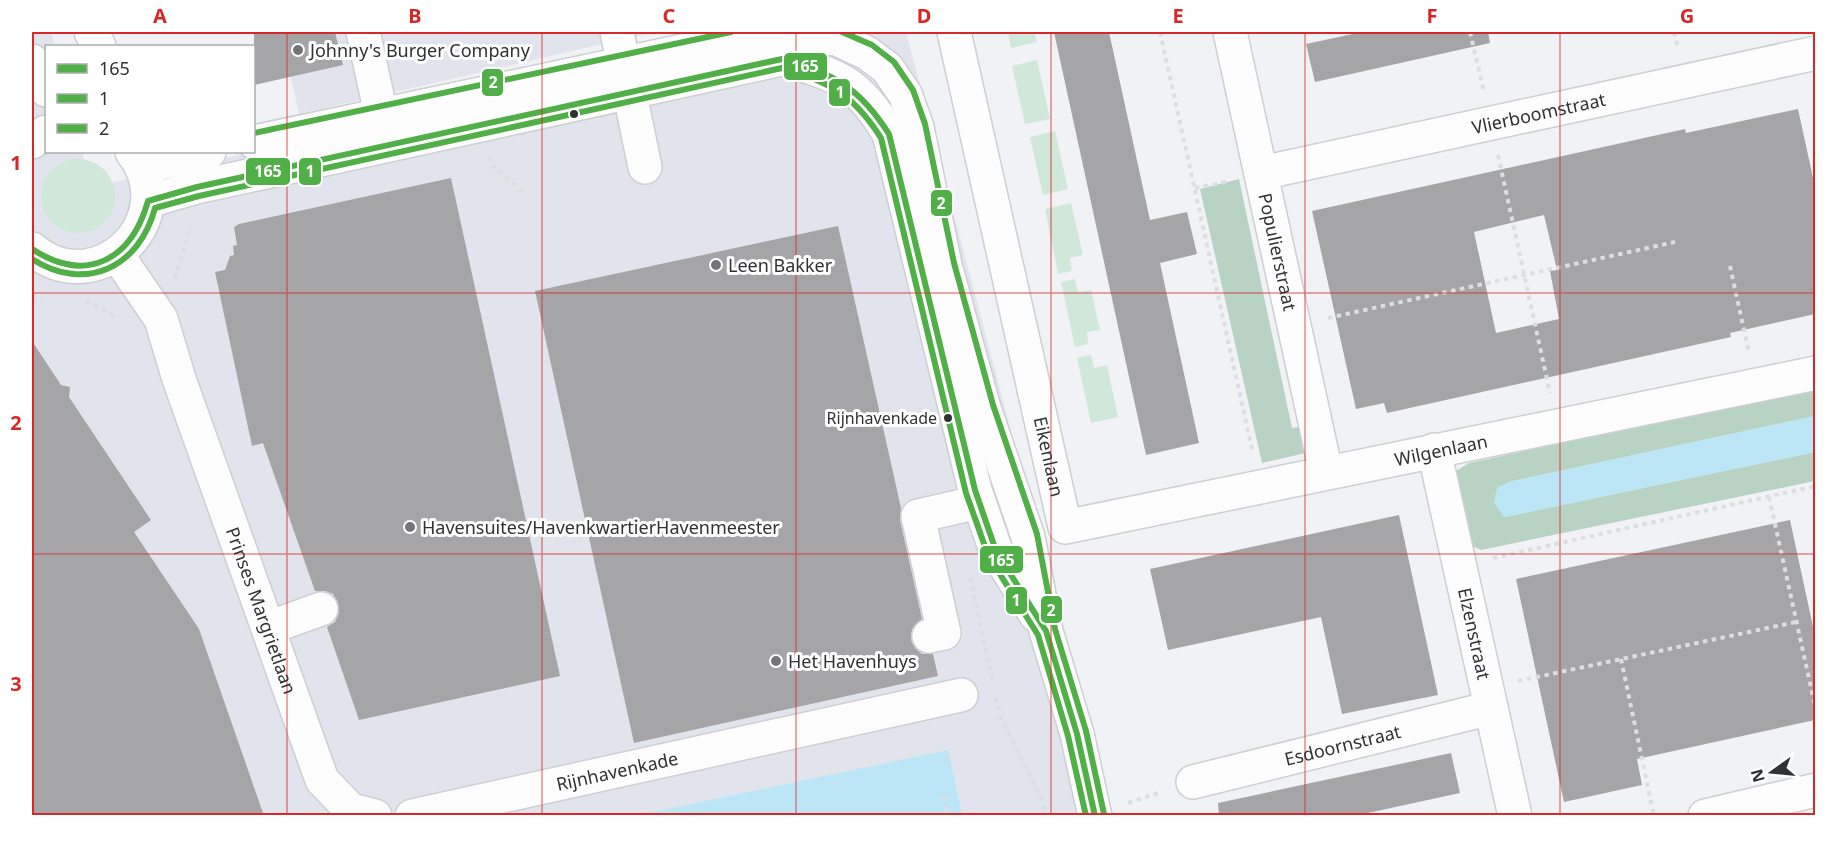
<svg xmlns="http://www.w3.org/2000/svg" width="1847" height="847" font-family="'Noto Sans',sans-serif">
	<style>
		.built { fill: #e1e4ec }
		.green { fill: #cfe8da }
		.forest { fill: #b8d3c4 }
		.water { fill: #bce6f6 }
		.building { fill: #a5a4a7; fill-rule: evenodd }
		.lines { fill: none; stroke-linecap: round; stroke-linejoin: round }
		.minor-casing { stroke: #cecfd2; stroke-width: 36 }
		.path { stroke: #dddedf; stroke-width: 4; stroke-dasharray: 4.5 4.5; stroke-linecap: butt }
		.minor { stroke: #fdfdfe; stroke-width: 33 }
		.bus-1-casing { stroke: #fff; stroke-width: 10 }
		.bus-2-casing { stroke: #fff; stroke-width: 10 }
		.bus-3-casing { stroke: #fff; stroke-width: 10 }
		.bus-1 { stroke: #50af46; stroke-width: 6 }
		.bus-2 { stroke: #50af46; stroke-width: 6 }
		.bus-3 { stroke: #50af46; stroke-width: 6 }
		.grid { fill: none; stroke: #d62828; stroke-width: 1.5; stroke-opacity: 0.55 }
		.poi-dot { fill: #747577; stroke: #fff; stroke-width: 2 }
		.bus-dot { fill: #303133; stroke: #fff; stroke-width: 2 }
		.labels { text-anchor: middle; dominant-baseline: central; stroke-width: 6; stroke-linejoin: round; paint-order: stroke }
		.bus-label { font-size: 16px; fill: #303133; stroke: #fff; text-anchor: end }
		.poi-label { font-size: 18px; fill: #303133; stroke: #fff; text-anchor: start }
		.street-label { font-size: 18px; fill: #303133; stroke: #fff }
		.line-badge { stroke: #fff; stroke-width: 2 }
		.badge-label { font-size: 16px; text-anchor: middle; font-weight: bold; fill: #fff }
		.neatline { fill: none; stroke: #d62828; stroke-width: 2 }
		.grid-label { font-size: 20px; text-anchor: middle; font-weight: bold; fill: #d62828 }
	</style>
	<rect width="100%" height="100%" fill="#f1f2f6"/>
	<g class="built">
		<path d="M 32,32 L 51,32 L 55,46 L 46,46 L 46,152 L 82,152 L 92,187 L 798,32 L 906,32 L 1112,815 L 32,815 Z"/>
		<path d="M 281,32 L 655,32 L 299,114 Z"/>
	</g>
	<g class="green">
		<path d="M 1008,32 L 1034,32 L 1037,42 L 1011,48 Z"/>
		<path d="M 1037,60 L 1050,119 L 1025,124 L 1012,66 Z"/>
		<path d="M 1055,131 L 1068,189 L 1043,195 L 1030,137 Z"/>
		<circle cx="78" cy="196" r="37"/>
		<path d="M 1071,203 L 1083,255 L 1070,258 L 1072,271 L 1058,274 L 1045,209 Z"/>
		<path d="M 1075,279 L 1078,292 L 1091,290 L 1100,330 L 1087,332 L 1088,344 L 1075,347 L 1061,282 Z"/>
		<path d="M 1091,355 L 1094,368 L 1107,365 L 1118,417 L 1091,423 L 1077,358 Z"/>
	</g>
	<g class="forest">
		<path d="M 1239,179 L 1292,428 L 1304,426 L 1310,452 L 1262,463 L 1200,189 Z"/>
		<path d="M 1815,389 L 1815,416 L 1509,482 L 1504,517 L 1815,452 L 1815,481 L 1481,550 L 1470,545 L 1453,473 L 1469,463 Z"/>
	</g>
	<g class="water">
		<path d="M 1815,416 L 1815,452 L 1520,514 L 1504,517 L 1494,503 L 1497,488 L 1509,482 Z"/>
		<path d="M 948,750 L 962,815 L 639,815 Z"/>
	</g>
	<g class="building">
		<path d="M 254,32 L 335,32 L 343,65 L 254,85 Z"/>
		<path d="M 1054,32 L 1109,32 L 1150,220 L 1187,212 L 1197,254 L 1160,263 L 1199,443 L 1146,455 Z"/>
		<path d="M 1362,32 L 1488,32 L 1490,43 L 1315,82 L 1306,44 Z"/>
		<path d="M 1798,109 L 1815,187 L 1815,314 L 1730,333 L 1731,337 L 1387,413 L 1384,403 L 1356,409 L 1312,211 L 1685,129 L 1686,133 ZM 1544,215 L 1557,270 L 1550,271 L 1559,319 L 1496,333 L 1474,232 Z"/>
		<path d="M 451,178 L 560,676 L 359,720 L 327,627 L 335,622 L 339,613 L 338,602 L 333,594 L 325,591 L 315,591 L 263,443 L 252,446 L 215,272 L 225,270 L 230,256 L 234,255 L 233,246 L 237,245 L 234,227 L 239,224 Z"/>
		<path d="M 838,226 L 901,508 L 900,520 L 922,619 L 912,629 L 911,640 L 915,648 L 922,654 L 933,654 L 938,676 L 634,743 L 535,291 Z"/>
		<path d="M 32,341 L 61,385 L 70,387 L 69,397 L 151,520 L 134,532 L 199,629 L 264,816 L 32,816 Z"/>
		<path d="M 1399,515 L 1438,695 L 1342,714 L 1321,617 L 1168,650 L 1150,569 Z"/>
		<path d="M 1790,520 L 1815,636 L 1815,720 L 1637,759 L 1642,785 L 1564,802 L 1516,579 Z"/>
		<path d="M 1451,753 L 1460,793 L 1354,816 L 1219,816 L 1218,803 Z"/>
	</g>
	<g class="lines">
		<g class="minor-casing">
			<g id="minor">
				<path d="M 91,32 L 99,46"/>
				<path d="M 363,32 L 386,136"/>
				<path d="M 617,32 L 645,167"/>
				<path id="s1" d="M 954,32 L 1065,527 L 1816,373"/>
				<path id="s2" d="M 1230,32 L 1326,472"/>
				<path d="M 32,61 L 46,90"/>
				<path d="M 32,142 L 46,132"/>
				<path d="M 254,142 L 767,33 L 837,39 L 867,53 L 887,68 L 905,94 L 917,127 L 945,265 L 984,408 L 1028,537 L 1046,631 L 1077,734 L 1095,816"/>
				<path d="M 142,167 L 209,152"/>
				<path id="s3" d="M 1261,173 L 1816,53"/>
				<path d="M 148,201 L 197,187 L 782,59 C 838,75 859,82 889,134 L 975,490 L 996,551 L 1036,615"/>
				<path d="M 32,249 C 97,304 184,218 132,152"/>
				<path id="s4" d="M 117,255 L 161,319 L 179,379 L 322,780 L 351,810 L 375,816"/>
				<path id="s5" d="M 1434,450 L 1515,816"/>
				<path d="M 268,628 L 321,609"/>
				<path d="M 929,636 L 944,633 L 918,516 L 979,502"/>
				<path id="s6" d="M 1193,782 L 1491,708"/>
				<path id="s7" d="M 412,816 L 961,695"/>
				<path d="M 1705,816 L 1816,790"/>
			</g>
		</g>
		<g class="path">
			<path d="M 1160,32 L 1253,454"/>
			<path d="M 1470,32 L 1484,92"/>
			<path d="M 1674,32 L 1678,48"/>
			<path d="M 1498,155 L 1550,393"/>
			<path d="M 489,157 L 491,165 L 523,192"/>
			<path d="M 1195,188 L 1230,181"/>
			<path d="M 1730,266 L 1749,353"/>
			<path d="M 175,278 L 191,225"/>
			<path d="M 32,296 L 43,296"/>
			<path d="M 86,301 L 117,317"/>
			<path d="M 1328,318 L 1675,242"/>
			<path d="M 1769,497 L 1816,710"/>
			<path d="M 1493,558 L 1816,486"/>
			<path d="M 970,578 L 992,679"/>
			<path d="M 1621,659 L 1654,816"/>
			<path d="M 1518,681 L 1796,622"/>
			<path d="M 996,698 L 1001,718 L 1043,802 L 1046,816"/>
			<path d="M 944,797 L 947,816"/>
			<path d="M 1128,803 L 1161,792"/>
		</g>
		<use href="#minor" class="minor"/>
		<g class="bus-1-casing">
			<path id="bus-1" d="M 32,249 C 86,284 131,261 148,201 L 197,187 L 782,59 C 834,74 859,87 889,134 L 975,490 L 996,551 L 1046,631 L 1077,734 L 1095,816"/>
		</g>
		<g class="bus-2-casing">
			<path id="bus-2" d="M 32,259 C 85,293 139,268 155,208 L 199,196 L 782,68 C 830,82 853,94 881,138 L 966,493 L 988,555 L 1038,635 L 1068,736 L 1086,816"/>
		</g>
		<g class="bus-3-casing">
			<g id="bus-3">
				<path d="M 842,32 L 872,45 L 894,62 L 913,90 L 925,124 L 954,263 L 993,405 L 1037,534 L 1055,629 L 1086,731 L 1104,814"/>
				<path d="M 254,133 L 731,32"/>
			</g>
		</g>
		<use href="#bus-1" class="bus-1"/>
		<use href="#bus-2" class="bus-2"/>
		<use href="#bus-3" class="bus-3"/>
	</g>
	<path class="grid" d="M 287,32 L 287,816M 542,32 L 542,816M 796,32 L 796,816M 1051,32 L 1051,816M 1305,32 L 1305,816M 1560,32 L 1560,816M 32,293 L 1816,293M 32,554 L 1816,554"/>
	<g class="poi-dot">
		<circle cx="298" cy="50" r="6"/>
		<circle cx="716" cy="265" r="6"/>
		<circle cx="410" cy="527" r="6"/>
		<circle cx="776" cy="661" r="6"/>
	</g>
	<g class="bus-dot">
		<circle cx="574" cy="114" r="5"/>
		<circle cx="948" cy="418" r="5"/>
	</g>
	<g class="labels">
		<g class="bus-label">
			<text x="937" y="418">Rijnhavenkade</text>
		</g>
		<g class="poi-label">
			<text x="310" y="50">Johnny's Burger Company</text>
			<text x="728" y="265">Leen Bakker</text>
			<text x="422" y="527">Havensuites/HavenkwartierHavenmeester</text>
			<text x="788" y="661">Het Havenhuys</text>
		</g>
		<g class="street-label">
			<text stroke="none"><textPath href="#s3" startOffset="284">Vlierboomstraat</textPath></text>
			<text stroke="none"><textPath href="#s2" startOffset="225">Populierstraat</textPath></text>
			<text stroke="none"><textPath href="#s1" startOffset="891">Wilgenlaan</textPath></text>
			<text stroke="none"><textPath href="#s1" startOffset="435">Eikenlaan</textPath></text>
			<text stroke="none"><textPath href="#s4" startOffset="386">Prinses Margrietlaan</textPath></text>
			<text stroke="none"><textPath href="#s5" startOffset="188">Elzenstraat</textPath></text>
			<text stroke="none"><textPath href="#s6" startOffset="154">Esdoornstraat</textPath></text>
			<text stroke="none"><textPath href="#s7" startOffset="210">Rijnhavenkade</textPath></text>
		</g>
	</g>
	<g class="line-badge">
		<rect x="783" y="52" width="45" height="29" rx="6" fill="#50af46"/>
		<rect x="481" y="68" width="23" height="29" rx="6" fill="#50af46"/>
		<rect x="828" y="78" width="23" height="29" rx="6" fill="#50af46"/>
		<rect x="245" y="157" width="46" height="29" rx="6" fill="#50af46"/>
		<rect x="298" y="157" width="24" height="29" rx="6" fill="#50af46"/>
		<rect x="930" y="189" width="23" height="28" rx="6" fill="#50af46"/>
		<rect x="979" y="545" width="45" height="29" rx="6" fill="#50af46"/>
		<rect x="1005" y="586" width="23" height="29" rx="6" fill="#50af46"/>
		<rect x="1040" y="595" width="23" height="29" rx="6" fill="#50af46"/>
	</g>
	<g class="badge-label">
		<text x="805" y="72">165</text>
		<text x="493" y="88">2</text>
		<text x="840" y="98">1</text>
		<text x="268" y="177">165</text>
		<text x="310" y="177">1</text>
		<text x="941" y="209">2</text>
		<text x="1001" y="566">165</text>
		<text x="1016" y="606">1</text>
		<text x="1051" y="616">2</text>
	</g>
	<rect width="1847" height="847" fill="none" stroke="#ffffff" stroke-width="66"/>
	<rect x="45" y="45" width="210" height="108" fill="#ffffff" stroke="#acadad" stroke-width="1.5"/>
	<rect x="57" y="64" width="30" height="9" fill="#50af46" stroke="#acadad" stroke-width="1.5"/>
	<text x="99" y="75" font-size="18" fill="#303133">165</text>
	<rect x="57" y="94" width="30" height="9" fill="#50af46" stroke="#acadad" stroke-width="1.5"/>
	<text x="99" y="105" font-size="18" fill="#303133">1</text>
	<rect x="57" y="124" width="30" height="9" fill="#50af46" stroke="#acadad" stroke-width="1.5"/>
	<text x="99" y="135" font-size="18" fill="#303133">2</text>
	<g transform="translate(1772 772) rotate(255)" stroke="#ffffff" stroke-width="4.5" paint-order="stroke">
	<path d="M0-4.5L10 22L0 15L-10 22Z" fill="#303133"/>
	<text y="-9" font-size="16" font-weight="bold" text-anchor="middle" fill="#303133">N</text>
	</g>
	<rect x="33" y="33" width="1781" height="781" class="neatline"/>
	<g class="grid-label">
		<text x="160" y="23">A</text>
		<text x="415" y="23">B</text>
		<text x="669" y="23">C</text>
		<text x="924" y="23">D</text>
		<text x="1178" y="23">E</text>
		<text x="1432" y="23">F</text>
		<text x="1687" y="23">G</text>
		<text x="16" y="170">1</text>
		<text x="16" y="430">2</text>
		<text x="16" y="691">3</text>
	</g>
</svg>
